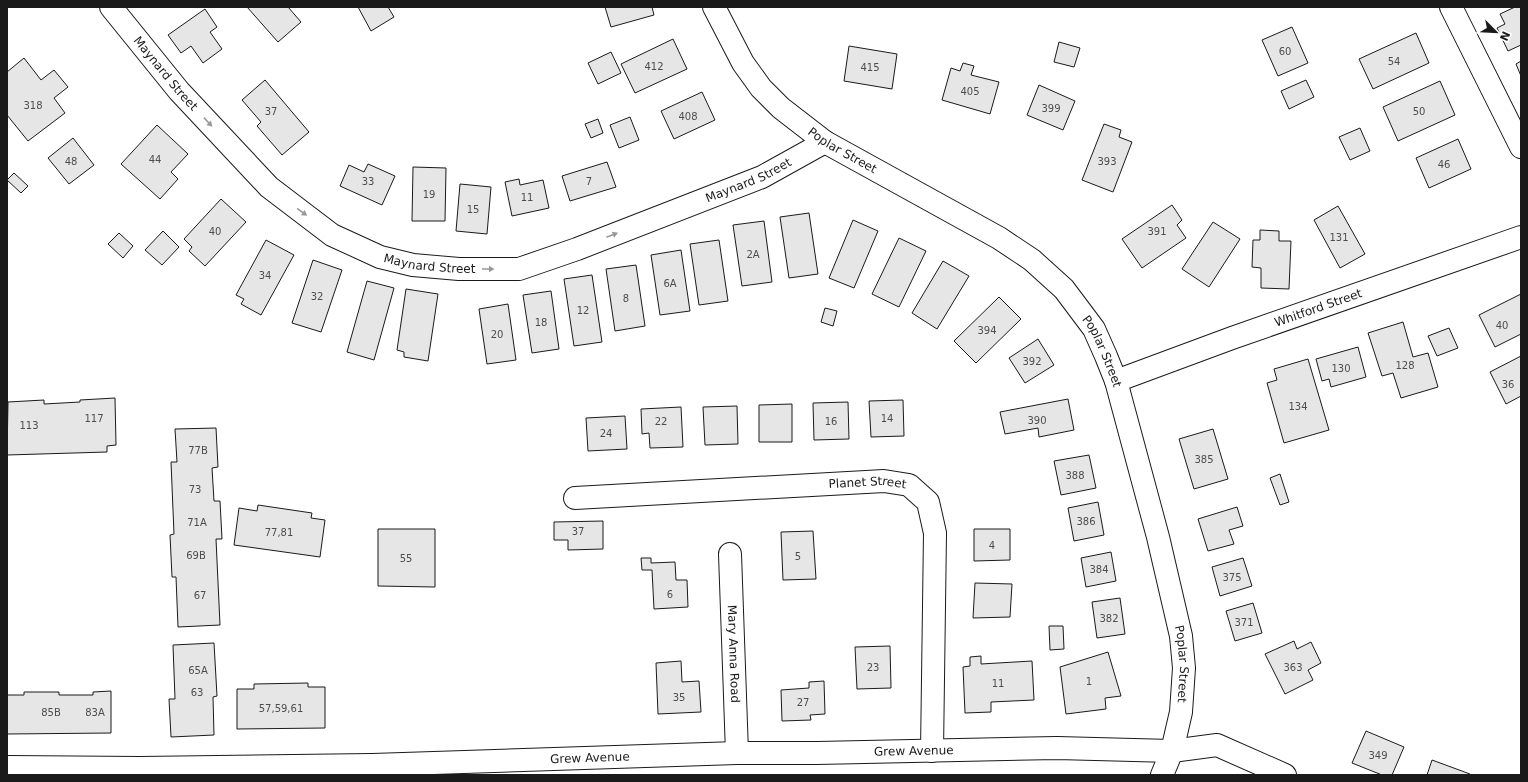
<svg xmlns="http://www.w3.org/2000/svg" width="1528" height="782" font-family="'DejaVu Sans',sans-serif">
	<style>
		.building { fill: #e6e6e6; stroke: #1a1a1a }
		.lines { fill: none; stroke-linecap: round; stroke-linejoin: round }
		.minor-casing { stroke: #1a1a1a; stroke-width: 24 }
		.tertiary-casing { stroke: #1a1a1a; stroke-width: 24 }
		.minor { stroke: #fff; stroke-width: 22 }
		.tertiary { stroke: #fff; stroke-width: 22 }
		.oneway { fill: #989898 }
		.labels { text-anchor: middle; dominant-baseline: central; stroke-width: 3; stroke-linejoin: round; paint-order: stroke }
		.number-label { font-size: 10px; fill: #4d4d4d }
		.street-label { font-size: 12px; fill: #1a1a1a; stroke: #fff }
	</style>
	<rect width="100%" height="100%" fill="#fff"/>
	<g class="building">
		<path d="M 247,7 L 288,7 L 301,22 L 278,42 Z"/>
		<path d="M 358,7 L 388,7 L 394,17 L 371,31 Z"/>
		<path d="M 605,7 L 652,7 L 654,15 L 611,27 Z"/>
		<path d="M 1515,7 L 1521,7 L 1521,45 L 1508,51 L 1497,28 L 1505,24 L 1500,14 Z"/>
		<path d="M 205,9 L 217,27 L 210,32 L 222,49 L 203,63 L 191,46 L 181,53 L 168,35 Z"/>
		<path d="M 1292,27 L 1308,63 L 1278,76 L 1262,40 Z"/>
		<path d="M 1416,33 L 1429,63 L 1373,89 L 1359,59 Z"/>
		<path d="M 673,39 L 687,69 L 635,93 L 621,64 Z"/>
		<path d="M 1059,42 L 1080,48 L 1074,67 L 1054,62 Z"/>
		<path d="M 849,46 L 897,54 L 892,89 L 844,81 Z"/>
		<path d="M 611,52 L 621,73 L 598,84 L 588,63 Z"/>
		<path d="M 24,58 L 41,80 L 54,70 L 68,87 L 54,98 L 65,113 L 28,141 L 7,115 L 7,72 Z"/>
		<path d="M 1521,61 L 1521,76 L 1516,64 Z"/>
		<path d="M 963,63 L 974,66 L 971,75 L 999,82 L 990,114 L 942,100 L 951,68 L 960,71 Z"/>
		<path d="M 265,80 L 309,132 L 282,155 L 257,126 L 261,122 L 242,100 Z"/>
		<path d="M 1306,80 L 1314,97 L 1289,109 L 1281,91 Z"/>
		<path d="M 1440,81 L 1455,115 L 1398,141 L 1383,107 Z"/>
		<path d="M 1039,85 L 1075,101 L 1063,130 L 1027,115 Z"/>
		<path d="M 702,92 L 715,120 L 674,139 L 661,111 Z"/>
		<path d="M 630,117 L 639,140 L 619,148 L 610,125 Z"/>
		<path d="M 598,119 L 603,133 L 591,138 L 585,124 Z"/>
		<path d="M 1104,124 L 1121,130 L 1119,137 L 1132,142 L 1113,192 L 1082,180 Z"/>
		<path d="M 157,125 L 188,154 L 171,172 L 178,179 L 160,199 L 121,164 Z"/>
		<path d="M 1360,128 L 1370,151 L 1350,160 L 1339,137 Z"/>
		<path d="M 73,138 L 94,165 L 69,184 L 48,158 Z"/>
		<path d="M 1458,139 L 1471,169 L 1429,188 L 1416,158 Z"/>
		<path d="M 607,162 L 616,187 L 570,201 L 562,176 Z"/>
		<path d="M 368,164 L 395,176 L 382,205 L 340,186 L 349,165 L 364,172 Z"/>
		<path d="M 413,167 L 446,168 L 445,221 L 412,221 Z"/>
		<path d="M 14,173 L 28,186 L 21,193 L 7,180 Z"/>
		<path d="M 519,179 L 520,185 L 543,180 L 549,208 L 512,216 L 505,182 Z"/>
		<path d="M 460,184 L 491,187 L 487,234 L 456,231 Z"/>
		<path d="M 221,199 L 246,222 L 205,266 L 189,251 L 192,247 L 184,239 Z"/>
		<path d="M 1172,205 L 1182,220 L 1177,225 L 1186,238 L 1142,268 L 1122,239 Z"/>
		<path d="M 1338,206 L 1365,254 L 1340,268 L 1314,220 Z"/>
		<path d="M 809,213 L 818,274 L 789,278 L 780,217 Z"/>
		<path d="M 853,220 L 878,231 L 854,288 L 829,278 Z"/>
		<path d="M 764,221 L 772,282 L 742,286 L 733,225 Z"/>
		<path d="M 1213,222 L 1240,239 L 1209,287 L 1182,269 Z"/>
		<path d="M 1260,230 L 1279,231 L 1279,241 L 1291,241 L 1289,289 L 1261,288 L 1261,268 L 1252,267 L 1253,240 L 1260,240 Z"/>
		<path d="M 163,231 L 179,247 L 162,265 L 145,250 Z"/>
		<path d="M 119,233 L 133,246 L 123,258 L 108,244 Z"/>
		<path d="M 899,238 L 926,251 L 899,307 L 872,294 Z"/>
		<path d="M 266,240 L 294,255 L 261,315 L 241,304 L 244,299 L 236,295 Z"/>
		<path d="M 719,240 L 728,301 L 699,305 L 690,244 Z"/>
		<path d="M 681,250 L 690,311 L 660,315 L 651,255 Z"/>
		<path d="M 313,260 L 342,270 L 321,332 L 292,323 Z"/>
		<path d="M 943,261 L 969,276 L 937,329 L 912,313 Z"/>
		<path d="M 636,265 L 645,326 L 615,331 L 606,269 Z"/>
		<path d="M 592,275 L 602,342 L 574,346 L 564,279 Z"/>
		<path d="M 367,281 L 394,288 L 374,360 L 347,352 Z"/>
		<path d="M 406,289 L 438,294 L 428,361 L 404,357 L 404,352 L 397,350 Z"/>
		<path d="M 551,291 L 559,349 L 532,353 L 523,295 Z"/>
		<path d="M 1521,294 L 1521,334 L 1495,347 L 1479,315 Z"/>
		<path d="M 999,297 L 1021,319 L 976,363 L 954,341 Z"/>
		<path d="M 508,304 L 516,360 L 487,364 L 479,309 Z"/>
		<path d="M 825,308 L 837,311 L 833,326 L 821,322 Z"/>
		<path d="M 1403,322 L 1413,357 L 1428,353 L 1438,387 L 1401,398 L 1393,373 L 1382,376 L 1368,333 Z"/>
		<path d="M 1449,328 L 1458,348 L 1437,356 L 1428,336 Z"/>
		<path d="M 1038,339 L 1054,365 L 1025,383 L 1009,358 Z"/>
		<path d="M 1358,347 L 1366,377 L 1331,387 L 1329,379 L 1322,381 L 1316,359 Z"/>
		<path d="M 1521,356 L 1521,396 L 1506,404 L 1490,372 Z"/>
		<path d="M 1308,359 L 1329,430 L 1284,443 L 1267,383 L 1277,380 L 1274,369 Z"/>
		<path d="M 115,398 L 116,445 L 107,446 L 107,452 L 7,455 L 8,402 L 44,400 L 44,404 L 80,402 L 80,400 Z"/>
		<path d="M 1068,399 L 1074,430 L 1039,437 L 1038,428 L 1005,434 L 1000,412 Z"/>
		<path d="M 903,400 L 904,436 L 871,437 L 869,401 Z"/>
		<path d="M 848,402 L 849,439 L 814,440 L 813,403 Z"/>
		<path d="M 792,404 L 792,442 L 759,442 L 759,405 Z"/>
		<path d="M 737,406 L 738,444 L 705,445 L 703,407 Z"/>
		<path d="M 681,407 L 683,447 L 650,448 L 649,433 L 642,434 L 641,409 Z"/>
		<path d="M 625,416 L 627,449 L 588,451 L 586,418 Z"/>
		<path d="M 216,428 L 218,467 L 212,468 L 214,501 L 220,501 L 222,539 L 216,539 L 220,625 L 178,627 L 176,577 L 172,577 L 170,535 L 174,534 L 171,462 L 177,462 L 175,429 Z"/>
		<path d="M 1213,429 L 1228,479 L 1194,489 L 1179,439 Z"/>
		<path d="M 1089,455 L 1096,488 L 1061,495 L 1054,461 Z"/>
		<path d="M 1280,474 L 1289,502 L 1280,505 L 1270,478 Z"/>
		<path d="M 1098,502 L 1104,535 L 1074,541 L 1068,508 Z"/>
		<path d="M 258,505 L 312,513 L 311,518 L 325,520 L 320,557 L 234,545 L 239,508 L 257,511 Z"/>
		<path d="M 1237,507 L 1243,526 L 1229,530 L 1234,544 L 1208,551 L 1198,519 Z"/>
		<path d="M 603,521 L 603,549 L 568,550 L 568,540 L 554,540 L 554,522 Z"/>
		<path d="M 378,529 L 435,529 L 435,587 L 378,586 Z"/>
		<path d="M 974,529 L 1010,529 L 1010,560 L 974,561 Z"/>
		<path d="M 813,531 L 816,579 L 783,580 L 781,532 Z"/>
		<path d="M 1111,552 L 1116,581 L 1086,587 L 1081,558 Z"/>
		<path d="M 641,558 L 651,558 L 651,563 L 675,562 L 676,580 L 687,580 L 688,607 L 654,609 L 652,570 L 642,570 Z"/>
		<path d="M 1243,558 L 1252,586 L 1220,596 L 1212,567 Z"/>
		<path d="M 975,583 L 1012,584 L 1010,617 L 973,618 Z"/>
		<path d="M 1120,598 L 1125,634 L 1097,638 L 1092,602 Z"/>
		<path d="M 1253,603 L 1262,633 L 1235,641 L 1226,611 Z"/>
		<path d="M 1049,626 L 1063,626 L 1064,649 L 1050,650 Z"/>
		<path d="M 1294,641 L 1297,649 L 1311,642 L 1321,663 L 1308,670 L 1313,680 L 1285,694 L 1265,654 Z"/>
		<path d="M 214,643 L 217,696 L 213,697 L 214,735 L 171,737 L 169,699 L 175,699 L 173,645 Z"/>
		<path d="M 890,646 L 891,688 L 857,689 L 855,647 Z"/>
		<path d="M 1108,652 L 1121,696 L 1105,698 L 1106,709 L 1066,714 L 1060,667 Z"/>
		<path d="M 981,656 L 981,664 L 1032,661 L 1034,700 L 991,702 L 991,712 L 965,713 L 963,667 L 970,666 L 970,657 Z"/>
		<path d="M 681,661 L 682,682 L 699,681 L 701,712 L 658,714 L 656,663 Z"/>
		<path d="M 824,681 L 825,714 L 810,715 L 811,720 L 782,721 L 781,690 L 809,688 L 809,682 Z"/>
		<path d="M 308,683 L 308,687 L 325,687 L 325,728 L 237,729 L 237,689 L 254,689 L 254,684 Z"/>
		<path d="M 111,691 L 111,733 L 7,734 L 7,695 L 24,695 L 24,692 L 59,692 L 59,695 L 93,695 L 93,692 Z"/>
		<path d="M 1366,731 L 1404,747 L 1392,775 L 1382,775 L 1352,763 Z"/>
		<path d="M 1432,760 L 1470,774 L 1470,775 L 1427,775 Z"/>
	</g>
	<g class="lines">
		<g class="minor-casing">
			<g id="minor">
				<path id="s1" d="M 111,7 L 179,91 L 269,187 L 332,235 L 380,257 L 413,265 L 459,269 L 519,269 L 577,249 L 762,177 L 825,142"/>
				<path d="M 1451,7 L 1521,147"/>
				<path id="s2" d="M 1116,381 L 1232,338 L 1521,237"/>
				<path id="s3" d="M 575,498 L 884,481 L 909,485 L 928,502 L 935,533 L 932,751"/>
				<path id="s4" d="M 730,554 L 737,753"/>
				<path id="s5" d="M 7,767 L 140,768 L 372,765 L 737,753 L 817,753 L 1057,748 L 1172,751"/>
			</g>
		</g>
		<g class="tertiary-casing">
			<g id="tertiary">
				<path id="s6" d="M 714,7 L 743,63 L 761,88 L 781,108 L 825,142 L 999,238 L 1032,260 L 1064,289 L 1094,329 L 1106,356 L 1116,381 L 1158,537 L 1181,636 L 1184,668 L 1181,712 L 1172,751 L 1162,775"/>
				<path d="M 1172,751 L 1217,745 L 1285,775"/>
			</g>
		</g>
		<use href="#minor" class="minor"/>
		<use href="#tertiary" class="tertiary"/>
	</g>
	<defs><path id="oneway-solid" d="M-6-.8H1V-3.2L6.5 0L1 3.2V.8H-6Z"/></defs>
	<g class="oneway">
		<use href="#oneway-solid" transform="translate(208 122) rotate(47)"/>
		<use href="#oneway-solid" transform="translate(302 212) rotate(36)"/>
		<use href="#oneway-solid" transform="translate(612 235) rotate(-21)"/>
		<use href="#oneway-solid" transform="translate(488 269)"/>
	</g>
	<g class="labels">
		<g class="number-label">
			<text x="1285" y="51">60</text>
			<text x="1394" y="61">54</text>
			<text x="654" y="66">412</text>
			<text x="870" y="67">415</text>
			<text x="970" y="91">405</text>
			<text x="33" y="105">318</text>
			<text x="1051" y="108">399</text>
			<text x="271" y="111">37</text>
			<text x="1419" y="111">50</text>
			<text x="688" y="116">408</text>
			<text x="155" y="159">44</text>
			<text x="71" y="161">48</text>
			<text x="1107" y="161">393</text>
			<text x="1444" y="164">46</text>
			<text x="368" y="181">33</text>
			<text x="589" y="181">7</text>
			<text x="429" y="194">19</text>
			<text x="527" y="197">11</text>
			<text x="473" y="209">15</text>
			<text x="215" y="231">40</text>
			<text x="1157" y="231">391</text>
			<text x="1339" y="237">131</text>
			<text x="753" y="254">2A</text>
			<text x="265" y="275">34</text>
			<text x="670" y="283">6A</text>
			<text x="317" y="296">32</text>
			<text x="626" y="298">8</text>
			<text x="583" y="310">12</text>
			<text x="541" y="322">18</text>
			<text x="1502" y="325">40</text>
			<text x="987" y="330">394</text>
			<text x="497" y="334">20</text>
			<text x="1032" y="361">392</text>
			<text x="1405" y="365">128</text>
			<text x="1341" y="368">130</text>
			<text x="1508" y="384">36</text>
			<text x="1298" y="406">134</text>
			<text x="94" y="418">117</text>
			<text x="887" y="418">14</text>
			<text x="1037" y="420">390</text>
			<text x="661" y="421">22</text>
			<text x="831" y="421">16</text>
			<text x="29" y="425">113</text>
			<text x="606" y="433">24</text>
			<text x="198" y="450">77B</text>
			<text x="1204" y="459">385</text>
			<text x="1075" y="475">388</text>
			<text x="195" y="489">73</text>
			<text x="1086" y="521">386</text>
			<text x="197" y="522">71A</text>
			<text x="578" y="531">37</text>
			<text x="279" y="532">77,81</text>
			<text x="992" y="545">4</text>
			<text x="196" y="555">69B</text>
			<text x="798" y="556">5</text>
			<text x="406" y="558">55</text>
			<text x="1099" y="569">384</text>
			<text x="1232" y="577">375</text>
			<text x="670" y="594">6</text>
			<text x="200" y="595">67</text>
			<text x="1109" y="618">382</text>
			<text x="1244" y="622">371</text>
			<text x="873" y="667">23</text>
			<text x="1293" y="667">363</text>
			<text x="198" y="670">65A</text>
			<text x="1089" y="681">1</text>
			<text x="998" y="683">11</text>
			<text x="197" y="692">63</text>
			<text x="679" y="697">35</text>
			<text x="803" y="702">27</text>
			<text x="281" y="708">57,59,61</text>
			<text x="51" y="712">85B</text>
			<text x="95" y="712">83A</text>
			<text x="1378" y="755">349</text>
		</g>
		<g class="street-label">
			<text stroke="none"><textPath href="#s1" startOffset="86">Maynard Street</textPath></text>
			<text stroke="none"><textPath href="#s6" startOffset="197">Poplar Street</textPath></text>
			<text stroke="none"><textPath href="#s1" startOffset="758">Maynard Street</textPath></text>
			<text stroke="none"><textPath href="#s1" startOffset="422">Maynard Street</textPath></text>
			<text stroke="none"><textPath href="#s2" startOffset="215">Whitford Street</textPath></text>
			<text stroke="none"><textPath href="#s6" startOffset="533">Poplar Street</textPath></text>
			<text stroke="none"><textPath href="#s3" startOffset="293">Planet Street</textPath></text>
			<text stroke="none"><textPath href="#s4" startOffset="100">Mary Anna Road</textPath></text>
			<text stroke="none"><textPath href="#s6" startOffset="857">Poplar Street</textPath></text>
			<text stroke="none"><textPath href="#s5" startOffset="907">Grew Avenue</textPath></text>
			<text stroke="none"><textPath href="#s5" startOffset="583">Grew Avenue</textPath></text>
		</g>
	</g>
	<rect width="1528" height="782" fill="none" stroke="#1a1a1a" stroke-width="16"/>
	<g transform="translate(1496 32) rotate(114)" stroke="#ffffff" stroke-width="3" paint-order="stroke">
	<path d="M0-3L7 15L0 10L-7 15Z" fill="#1a1a1a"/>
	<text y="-6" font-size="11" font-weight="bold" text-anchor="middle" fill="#1a1a1a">N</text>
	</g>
</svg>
